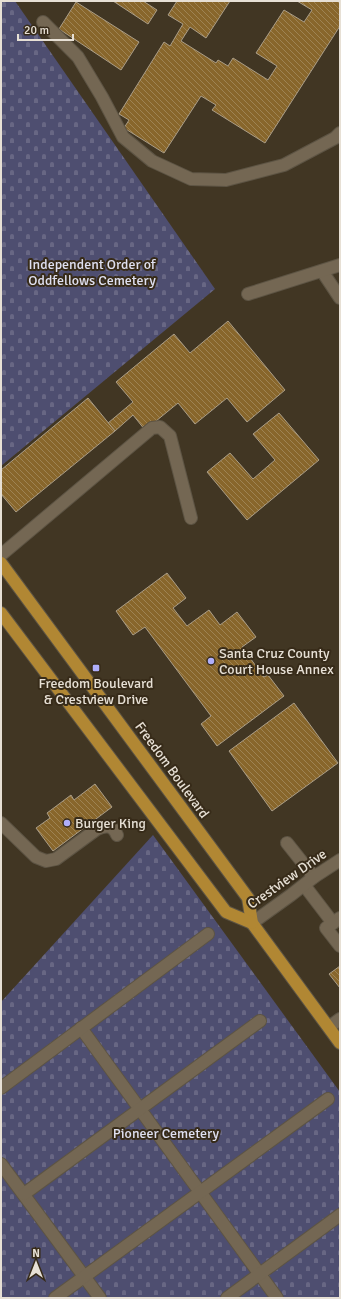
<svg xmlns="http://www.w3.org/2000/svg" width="341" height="1299" font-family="Signika,sans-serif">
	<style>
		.cemetery { fill: url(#cemetery-stones) }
		.building { fill: url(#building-back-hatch); stroke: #aa9d87 }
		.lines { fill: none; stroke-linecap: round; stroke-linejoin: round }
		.minor-casing { stroke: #5d5444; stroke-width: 14 }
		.major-casing { stroke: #5d5444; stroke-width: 14 }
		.minor { stroke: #746753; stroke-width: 12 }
		.major { stroke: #b18733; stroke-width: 12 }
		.poi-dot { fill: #afaefa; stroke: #372b19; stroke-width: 1.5 }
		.labels { text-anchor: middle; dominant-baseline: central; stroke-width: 4; stroke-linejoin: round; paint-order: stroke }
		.park-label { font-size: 14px; fill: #dfe0f1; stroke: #372b19 }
		.poi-label { font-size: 14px; fill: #e7e0d5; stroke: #372b19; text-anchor: start }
		.street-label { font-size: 14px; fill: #e7e0d5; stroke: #372b19 }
	</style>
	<defs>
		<pattern id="cemetery-stones" width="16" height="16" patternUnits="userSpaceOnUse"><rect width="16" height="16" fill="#4e4e70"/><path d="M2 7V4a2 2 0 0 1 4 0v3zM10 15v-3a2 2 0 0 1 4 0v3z" fill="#686784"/></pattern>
		<pattern id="building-back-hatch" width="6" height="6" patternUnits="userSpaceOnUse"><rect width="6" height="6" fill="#88662b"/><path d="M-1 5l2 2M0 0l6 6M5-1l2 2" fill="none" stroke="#9e8353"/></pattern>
	</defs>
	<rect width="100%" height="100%" fill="#413623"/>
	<g class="cemetery">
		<path d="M 1,1 L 15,1 L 215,289 L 1,466 Z"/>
		<path d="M 153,835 L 340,1092 L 340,1298 L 1,1298 L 1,1002 Z"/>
	</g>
	<g class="building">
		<path d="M 113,1 L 143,1 L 157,10 L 148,24 Z"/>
		<path d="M 177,1 L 230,1 L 206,38 L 190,27 L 181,41 L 216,63 L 218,60 L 228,66 L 233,58 L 268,80 L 277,66 L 256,53 L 284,10 L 304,22 L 312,10 L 297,1 L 340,1 L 340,26 L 265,143 L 212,110 L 216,105 L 201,96 L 164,153 L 124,128 L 129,120 L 119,114 L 164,42 L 170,46 L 183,24 L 168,15 Z"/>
		<path d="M 76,2 L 139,42 L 121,70 L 59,29 Z"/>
		<path d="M 228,321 L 285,390 L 247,422 L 227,398 L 195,424 L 178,403 L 145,430 L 133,415 L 115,431 L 108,423 L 133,402 L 116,382 L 174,334 L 190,353 Z"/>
		<path d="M 88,398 L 115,431 L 16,512 L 1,494 L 1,470 Z"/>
		<path d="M 279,413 L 319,460 L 247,520 L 207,472 L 230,453 L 253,479 L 275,460 L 253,434 Z"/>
		<path d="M 167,573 L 186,598 L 173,608 L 187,626 L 209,610 L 220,625 L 237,612 L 256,637 L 242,647 L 264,677 L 268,675 L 284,696 L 217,746 L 201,724 L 211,716 L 145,627 L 133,635 L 116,611 Z"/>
		<path d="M 294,703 L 338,763 L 272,811 L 229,751 Z"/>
		<path d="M 95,784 L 112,807 L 53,851 L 36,828 L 50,818 L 47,813 L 71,795 L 74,800 Z"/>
		<path d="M 340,966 L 340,988 L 329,974 Z"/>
	</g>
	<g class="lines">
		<g class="minor-casing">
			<g id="minor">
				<path d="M 43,22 L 78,57 L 102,97 L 123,137 L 152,161 L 191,179 L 226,180 L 284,165 L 335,138 L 340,133"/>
				<path d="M 322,271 L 340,298"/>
				<path d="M 248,294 L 340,265"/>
				<path d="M 1,555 L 152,428 L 160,427 L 170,436 L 191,518"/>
				<path d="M 1,823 L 36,857 L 46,861 L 56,859 L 97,829 C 106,825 113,825 117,835"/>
				<path d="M 287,843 L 314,877"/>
				<path d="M 304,885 L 333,923 L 340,918"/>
				<path d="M 252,923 L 291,895 L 314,877 L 340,860"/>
				<path d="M 333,923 L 326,928 L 340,946"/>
				<path d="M 329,1027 L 340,1019"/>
				<path d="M 81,1028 L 277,1298"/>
				<path d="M 1,1088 L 208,934"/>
				<path d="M 1,1164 L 100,1298"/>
				<path d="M 24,1194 L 260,1021"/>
				<path d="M 55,1298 L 328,1099"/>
				<path d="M 227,1298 L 340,1215"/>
			</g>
		</g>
		<g class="major-casing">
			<g id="major">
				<path d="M 1,563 L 248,898 L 252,923 L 340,1043"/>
				<path d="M 1,613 L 226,912 L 252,923"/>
			</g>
		</g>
		<use href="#minor" class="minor"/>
		<use href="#major" class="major"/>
	</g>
	<g class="poi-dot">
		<circle cx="211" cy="661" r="4"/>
		<rect x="92" y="664" width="8" height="8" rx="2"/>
		<circle cx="67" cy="823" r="4"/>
	</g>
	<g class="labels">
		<g class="park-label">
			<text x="92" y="264">Independent Order of<tspan x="92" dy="16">Oddfellows Cemetery</tspan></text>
			<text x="166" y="1133">Pioneer Cemetery</text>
		</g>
		<g class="poi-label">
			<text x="219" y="653">Santa Cruz County<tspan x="219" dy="16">Court House Annex</tspan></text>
			<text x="96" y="683" text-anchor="middle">Freedom Boulevard<tspan x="96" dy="16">&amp; Crestview Drive</tspan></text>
			<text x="75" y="823">Burger King</text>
		</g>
		<g class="street-label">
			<text transform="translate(172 770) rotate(54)">Freedom Boulevard</text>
			<text transform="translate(287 879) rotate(-35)">Crestview Drive</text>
		</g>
	</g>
	<rect width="341" height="1299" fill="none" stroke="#e7e0d5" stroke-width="4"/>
	<g transform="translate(36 1263)" stroke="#372b19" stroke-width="3" paint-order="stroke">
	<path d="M0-3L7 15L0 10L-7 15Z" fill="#e7e0d5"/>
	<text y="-6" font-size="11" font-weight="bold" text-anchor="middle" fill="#e7e0d5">N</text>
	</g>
	<path d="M18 34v6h55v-6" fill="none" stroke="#e7e0d5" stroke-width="2"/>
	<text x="24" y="34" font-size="12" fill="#e7e0d5" stroke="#372b19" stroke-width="3" paint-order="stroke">20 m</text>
</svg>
